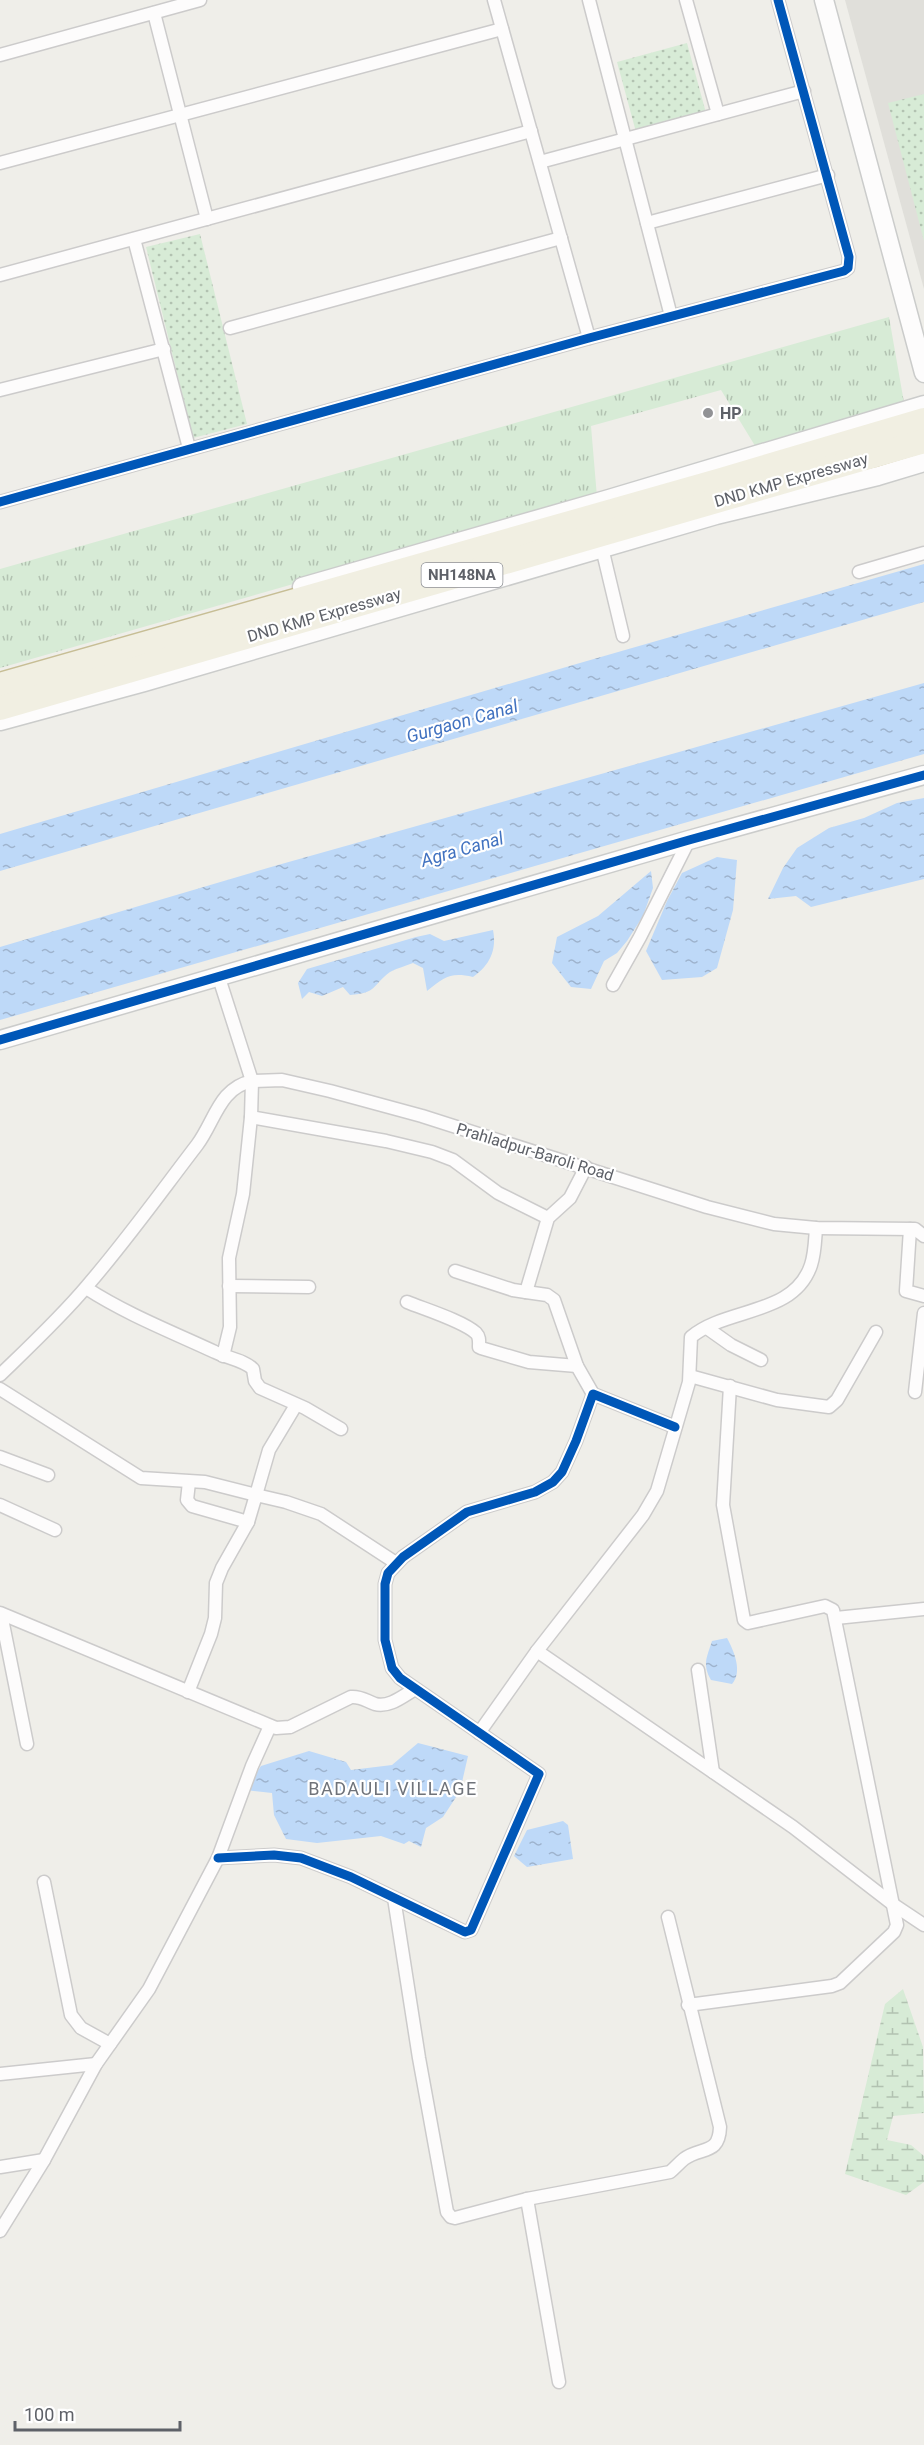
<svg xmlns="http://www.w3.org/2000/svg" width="924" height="2445" font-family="Roboto,sans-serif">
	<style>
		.industrial { fill: #e0dfda }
		.grass { fill: url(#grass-tufts) }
		.wetland { fill: url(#wetland-marsh) }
		.park { fill: url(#park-dots) }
		.water { fill: url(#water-ripples) }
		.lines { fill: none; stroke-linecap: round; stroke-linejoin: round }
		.street-casing { stroke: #cccbcb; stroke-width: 15 }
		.secondary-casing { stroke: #cbcccb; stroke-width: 21 }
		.highway-casing { stroke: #c7be95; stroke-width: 27 }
		.street { stroke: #fdfcfc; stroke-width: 12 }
		.secondary { stroke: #fdfcfc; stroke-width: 18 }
		.highway { stroke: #f1efe2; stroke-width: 24 }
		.cycleway-casing { stroke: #fff; stroke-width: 13 }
		.cycleway { stroke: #0057b8; stroke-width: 9 }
		.poi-dot { fill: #919295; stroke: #fff; stroke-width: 2 }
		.labels { text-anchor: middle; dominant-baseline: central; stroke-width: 4.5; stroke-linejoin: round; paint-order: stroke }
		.shield { fill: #fff; stroke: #8e9095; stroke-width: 1.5 }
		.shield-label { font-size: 15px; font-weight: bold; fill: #5e6168 }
		.poi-label { font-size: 16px; font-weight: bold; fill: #5e6168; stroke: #fff; text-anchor: start }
		.street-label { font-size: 16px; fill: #5e6168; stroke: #fff }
		.water-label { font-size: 18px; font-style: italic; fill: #4172c0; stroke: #fff }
		.neighbourhood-label { font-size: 18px; letter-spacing: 1.5px; fill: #6f737a; stroke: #fff }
	</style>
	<defs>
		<pattern id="grass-tufts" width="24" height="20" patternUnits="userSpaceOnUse" patternTransform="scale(1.5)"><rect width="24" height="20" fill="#d7ebd6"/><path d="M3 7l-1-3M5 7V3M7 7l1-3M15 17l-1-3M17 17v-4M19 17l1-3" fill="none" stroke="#b2c2b1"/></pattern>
		<pattern id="wetland-marsh" width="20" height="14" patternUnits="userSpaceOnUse" patternTransform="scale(1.5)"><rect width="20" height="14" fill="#d7ebd6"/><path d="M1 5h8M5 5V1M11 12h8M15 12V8" fill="none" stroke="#b2c2b1"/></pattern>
		<pattern id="park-dots" width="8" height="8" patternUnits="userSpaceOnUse" patternTransform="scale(1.5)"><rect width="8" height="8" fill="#d7ebd6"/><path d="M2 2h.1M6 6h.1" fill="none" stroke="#b2c2b1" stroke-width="1.8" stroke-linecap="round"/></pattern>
		<pattern id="water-ripples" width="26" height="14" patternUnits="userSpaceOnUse" patternTransform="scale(1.5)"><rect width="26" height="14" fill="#bed9f8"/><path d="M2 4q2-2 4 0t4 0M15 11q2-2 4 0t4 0" fill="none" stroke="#9eb3cd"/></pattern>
	</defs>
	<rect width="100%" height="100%" fill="#efeee9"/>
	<path class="industrial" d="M 845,0 L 924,0 L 924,289 Z"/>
	<path class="grass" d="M 889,317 L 906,414 L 760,454 L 721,390 L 591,426 L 597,497 L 0,668 L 0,569 Z"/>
	<path class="wetland" d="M 903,1989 L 923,2047 L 924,2113 L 893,2116 L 887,2140 L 911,2145 L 924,2156 L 924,2182 L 906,2195 L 845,2174 L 885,2004 Z"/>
	<g class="park">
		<path d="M 687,43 L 706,113 L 636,132 L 617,62 Z"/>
		<path d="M 924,94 L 924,241 L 888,103 Z"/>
		<path d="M 200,234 L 247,424 L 193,438 L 146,247 Z"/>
	</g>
	<g class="water">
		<path d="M 924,564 L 924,602 L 0,871 L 0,834 L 573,665 Z"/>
		<path d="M 924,683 L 924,754 L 0,1020 L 0,947 L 278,865 Z"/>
		<path d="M 924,798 L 924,879 L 811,907 L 796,896 L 768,899 L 783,868 L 797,848 L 829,828 L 864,818 L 897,803 Z"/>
		<path d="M 717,857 L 737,860 L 733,910 L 717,968 L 702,977 L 662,980 L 646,951 L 667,901 L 682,873 Z"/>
		<path d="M 651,871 L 653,888 L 643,916 L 627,941 L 617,953 L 604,961 L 591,989 L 571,987 L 552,963 L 557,937 L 598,916 Z"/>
		<path d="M 493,930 C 497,950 490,965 473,977 C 450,972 445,977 427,991 L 423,968 L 413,963 C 406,966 397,968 390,972 C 371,986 378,993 350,995 L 343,987 L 322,996 L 309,992 L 302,999 L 298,983 L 307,969 L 416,937 L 430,934 L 444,941 Z"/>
		<path d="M 727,1638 C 734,1651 743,1672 732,1684 L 711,1680 C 702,1664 707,1657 712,1641 Z"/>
		<path d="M 418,1743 L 468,1756 L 460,1791 L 443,1817 L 426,1828 L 421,1847 L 409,1841 L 404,1844 L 381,1836 L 317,1843 L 286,1839 L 274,1815 L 272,1793 L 245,1790 L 261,1766 L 309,1751 L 346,1762 L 351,1770 L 392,1765 Z"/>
		<path d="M 563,1821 L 568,1825 L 573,1859 L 527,1867 L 514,1856 L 527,1830 Z"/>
	</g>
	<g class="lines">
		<g class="street-casing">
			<g id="street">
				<path d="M 494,0 L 589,338"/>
				<path d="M 589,0 L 671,316"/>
				<path d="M 686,0 L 718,114"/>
				<path d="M 154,13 L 207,219"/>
				<path d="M 0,55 L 200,0"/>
				<path d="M 540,162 L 804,91"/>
				<path d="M 0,163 L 502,29"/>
				<path d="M 647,223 L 828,175"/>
				<path d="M 134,239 L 189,448"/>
				<path d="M 0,275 L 531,131"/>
				<path d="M 230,328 L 561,238"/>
				<path d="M 0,390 L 164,349"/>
				<path d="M 0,502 L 589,338 L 844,271 L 848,268 L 849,257 L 778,0"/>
				<path d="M 602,548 L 623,636"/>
				<path d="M 859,572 L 924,553"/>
				<path d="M 219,978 L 252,1081 L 282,1080 L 330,1091 L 422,1116 L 707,1207 L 774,1224 L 816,1228 L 915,1229 L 924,1236"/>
				<path d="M 613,985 L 640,937 L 689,840"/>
				<path d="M 251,1117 L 386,1141 L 432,1152 L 453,1160 L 498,1193 L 548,1218"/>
				<path d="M 586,1167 L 570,1198 L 548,1218 L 526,1292 L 547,1295 L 554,1300 L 577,1366 L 593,1394"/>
				<path d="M 910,1229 L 906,1291 L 924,1296"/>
				<path d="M 455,1271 L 513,1290 L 526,1292"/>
				<path d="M 229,1286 L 309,1287"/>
				<path d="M 86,1288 C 126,1314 172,1332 215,1352 C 227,1358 244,1360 253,1369 L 255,1381 L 260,1388 L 305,1408 L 341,1429"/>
				<path d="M 407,1302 C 424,1309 463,1321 476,1333 C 480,1337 479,1342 479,1347 L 481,1348 L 529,1362 L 577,1366"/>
				<path d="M 707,1328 L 731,1345 L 761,1360"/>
				<path d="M 0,1375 C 30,1346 61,1317 87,1286 C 126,1241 161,1192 197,1145 C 215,1121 219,1088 252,1081 L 251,1117 L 243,1194 L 229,1258 L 230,1327 L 223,1356"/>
				<path d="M 690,1376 L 777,1400 L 829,1407 L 837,1400 L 876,1332"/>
				<path d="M 0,1389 L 141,1478 L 205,1482 L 256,1495 L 269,1450 L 296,1405"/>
				<path d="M 915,1392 L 924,1313"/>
				<path d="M 0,1457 L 48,1475"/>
				<path d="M 189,1482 L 187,1500 L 192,1506 L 248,1522 L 256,1495 L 286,1502 L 321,1514 L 396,1563"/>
				<path d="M 0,1505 L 55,1530"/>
				<path d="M 0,1613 L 276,1728 L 290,1727 L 351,1697 C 361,1696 366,1701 375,1704 C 389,1708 403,1696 415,1689"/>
				<path d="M 1,1614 L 27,1744"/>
				<path d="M 836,1618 L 924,1609"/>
				<path d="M 537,1651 L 793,1827 L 894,1905 L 924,1925"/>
				<path d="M 698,1670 L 713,1772"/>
				<path d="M 188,1692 L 211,1634 L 215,1618 L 216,1583 L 222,1568 L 248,1522"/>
				<path d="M 479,1733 L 537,1651 L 643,1515 L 657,1491 L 689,1382 L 691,1337 C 727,1307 794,1316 811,1265 C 815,1253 815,1240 816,1228"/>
				<path d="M 218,1858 L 274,1855 L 301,1858 L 351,1877 L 465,1932 L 471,1930 L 539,1774 L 400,1678 L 392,1668 L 385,1640 L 385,1584 L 388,1573 L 403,1557 L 467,1512 L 535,1492 L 553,1482 L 562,1472 L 576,1441 L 593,1394 L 675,1427"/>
				<path d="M 44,1882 L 71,2015 L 81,2028 L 110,2044"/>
				<path d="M 394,1898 L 419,2058 L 447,2212 L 451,2217 L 455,2218 L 527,2199 L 670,2172 C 675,2168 679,2163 684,2159 C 701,2146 719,2156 720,2127 L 668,1917"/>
				<path d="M 688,2005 L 832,1986 L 840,1983 L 894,1932 L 897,1925 L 833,1610 L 825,1606 L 748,1623 L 744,1620 L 723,1505 L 730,1386"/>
				<path d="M 0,2074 L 96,2064"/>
				<path d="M 0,2167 L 44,2160"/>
				<path d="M 527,2199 L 559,2382"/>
				<path d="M 0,2231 L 44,2160 L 96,2064 L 149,1989 L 218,1858 L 252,1766 L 270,1726"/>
			</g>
		</g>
		<g class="secondary-casing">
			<g id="secondary">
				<path d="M 824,0 L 924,373"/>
				<path d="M 302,587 L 609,499 L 924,405"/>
				<path d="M 0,721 L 144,682 L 716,515 L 878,476 L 924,462"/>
				<path d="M 0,1040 L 689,840 L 924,775"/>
			</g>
		</g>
		<g class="highway-casing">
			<g id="highway">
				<path d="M 0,685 L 721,480 L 924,420"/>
				<path d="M 0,708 L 924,441"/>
			</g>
		</g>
		<use href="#street" class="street"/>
		<use href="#secondary" class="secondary"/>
		<use href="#highway" class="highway"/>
		<g class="cycleway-casing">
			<g id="cycleway">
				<path d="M 0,502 L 589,338 L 844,271 L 848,268 L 849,257 L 778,0"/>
				<path d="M 0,1040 L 689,840 L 924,775"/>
				<path d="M 218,1858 L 274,1855 L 301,1858 L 351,1877 L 465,1932 L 471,1930 L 539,1774 L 400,1678 L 392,1668 L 385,1640 L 385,1584 L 388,1573 L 403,1557 L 467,1512 L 535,1492 L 553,1482 L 562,1472 L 576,1441 L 593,1394 L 675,1427"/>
			</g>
		</g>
		<use href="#cycleway" class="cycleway"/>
	</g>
	<circle class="poi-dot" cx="708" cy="413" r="6"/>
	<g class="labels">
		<rect class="shield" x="421.5" y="563" width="81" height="24" rx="4.5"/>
		<g class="shield-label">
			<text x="462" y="575">NH148NA</text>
		</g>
		<g class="poi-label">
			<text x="720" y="413">HP</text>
		</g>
		<g class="street-label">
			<text transform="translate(791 480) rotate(-16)">DND KMP Expressway</text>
			<text transform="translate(324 615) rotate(-16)">DND KMP Expressway</text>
			<text transform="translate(535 1152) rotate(17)">Prahladpur-Baroli Road</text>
		</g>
		<g class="water-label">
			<text transform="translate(462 721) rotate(-16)">Gurgaon Canal</text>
			<text transform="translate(462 849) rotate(-16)">Agra Canal</text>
		</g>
		<g class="neighbourhood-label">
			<text x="393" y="1788">BADAULI VILLAGE</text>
		</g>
	</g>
	<path d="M15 2421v9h165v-9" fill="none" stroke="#5e6168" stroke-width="3"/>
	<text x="24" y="2421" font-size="18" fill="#5e6168" stroke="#ffffff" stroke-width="4.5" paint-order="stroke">100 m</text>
</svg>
